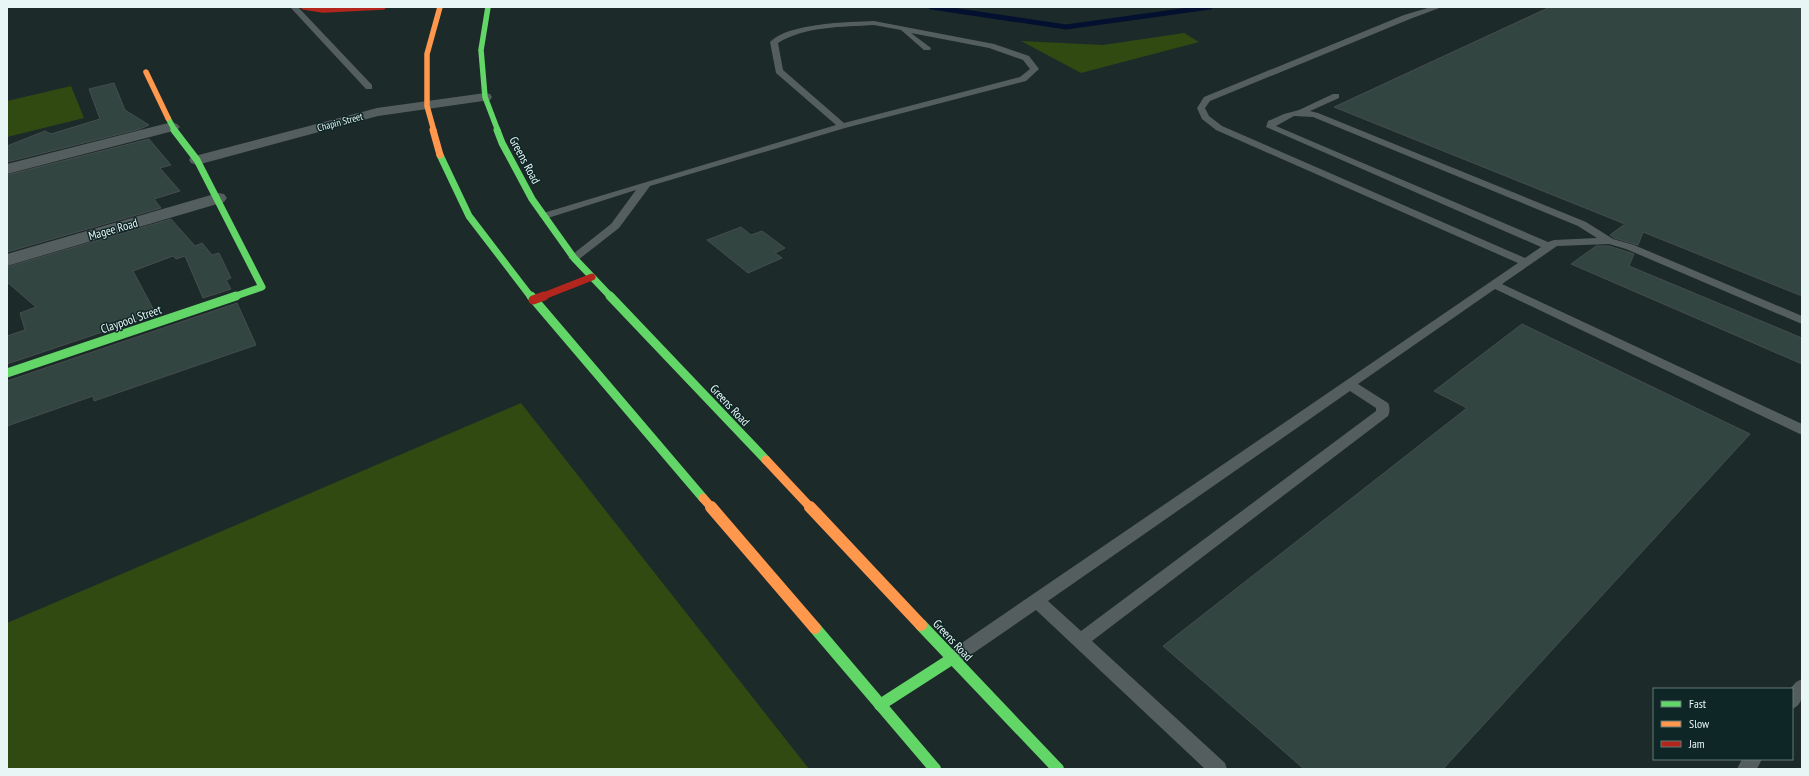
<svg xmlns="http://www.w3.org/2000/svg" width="1809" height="776" font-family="'PT Sans Narrow',sans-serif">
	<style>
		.green { fill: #304a12 }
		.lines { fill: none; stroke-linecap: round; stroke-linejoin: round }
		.stream { stroke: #03102f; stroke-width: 5 }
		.building { fill: #334540; stroke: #454e4c }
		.lane { fill: #555e5e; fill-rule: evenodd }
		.street { fill: #555e5e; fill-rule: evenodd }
		.fast-far3 { stroke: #63d668; stroke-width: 5.5 }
		.fast-far2 { stroke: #63d668; stroke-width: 7 }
		.fast-far1 { stroke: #63d668; stroke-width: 9 }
		.fast { stroke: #63d668; stroke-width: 12 }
		.slow-far3 { stroke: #ff974d; stroke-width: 5.5 }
		.slow-far2 { stroke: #ff974d; stroke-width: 7 }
		.slow-far1 { stroke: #ff974d; stroke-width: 9 }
		.slow { stroke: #ff974d; stroke-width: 12 }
		.jam-far2 { stroke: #b3261e; stroke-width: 5.5 }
		.jam-far1 { stroke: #b3261e; stroke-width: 7 }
		.jam { stroke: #b3261e; stroke-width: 9 }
		.labels { text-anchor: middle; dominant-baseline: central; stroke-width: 3; stroke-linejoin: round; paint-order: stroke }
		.far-street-label { font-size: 10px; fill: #e8f6f6; stroke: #0e2625 }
		.street-label { font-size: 12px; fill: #e8f6f6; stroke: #0e2625 }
	</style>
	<rect width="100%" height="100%" fill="#1d2a2a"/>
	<g class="green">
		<path d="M 1184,33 L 1199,42 L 1081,73 L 1021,41 L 1103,45 Z"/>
		<path d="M 71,86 L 84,118 L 7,137 L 7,101 Z"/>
		<path d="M 521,403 L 809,769 L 7,769 L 7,623 Z"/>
	</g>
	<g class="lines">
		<path class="stream" d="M 931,7 L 1066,27 L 1210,7"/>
	</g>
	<g class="building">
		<path d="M 1550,7 L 1802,7 L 1802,296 L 1643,232 L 1638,245 L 1614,238 L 1610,235 L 1625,224 L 1334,107 Z"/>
		<path d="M 114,83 L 125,110 L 149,125 L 140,129 L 7,162 L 7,146 L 45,131 L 51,134 L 100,119 L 89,89 Z"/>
		<path d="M 149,139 L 171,165 L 160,168 L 180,191 L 154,199 L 161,208 L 7,252 L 7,175 Z"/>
		<path d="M 171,219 L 195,246 L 202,243 L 212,255 L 219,253 L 231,278 L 226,280 L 231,289 L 203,298 L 185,256 L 176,259 L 173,256 L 133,271 L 156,314 L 7,364 L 7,336 L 25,330 L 20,313 L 36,307 L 7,282 L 7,267 Z"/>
		<path d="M 741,227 L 751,235 L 762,231 L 785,248 L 775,253 L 782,258 L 748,273 L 707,240 Z"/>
		<path d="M 1596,246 L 1609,246 L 1634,254 L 1629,266 L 1802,338 L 1802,364 L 1571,264 Z"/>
		<path d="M 237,303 L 256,345 L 94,401 L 93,396 L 7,426 L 7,381 Z"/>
		<path d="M 1522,324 L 1750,434 L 1443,769 L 1304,769 L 1163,646 L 1467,408 L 1434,391 Z"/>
	</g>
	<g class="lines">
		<g class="lane">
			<path d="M 290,7 L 298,7 L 372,85 L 372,89 L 366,89 Z"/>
			<path d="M 1431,7 L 1442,7 L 1410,19 L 1210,101 L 1205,108 L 1209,116 L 1222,126 L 1525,258 L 1541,247 L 1266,127 L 1268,121 L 1284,114 L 1299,110 L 1333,94 L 1339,94 L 1339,98 L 1310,111 L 1318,113 L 1586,222 L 1613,239 L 1634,245 L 1802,316 L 1802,324 L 1626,249 L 1609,244 L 1557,246 L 1502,284 L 1802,424 L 1802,435 L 1495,289 L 1358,384 L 1388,403 C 1390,407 1390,412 1388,416 L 1092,641 L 1225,763 L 1227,769 L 1205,769 L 1036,610 L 959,663 L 953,665 L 947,663 L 944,658 L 947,653 L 1518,263 L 1216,130 L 1202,119 L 1197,108 L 1204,97 L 1404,15 ZM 1294,116 L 1313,117 L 1578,226 L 1597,238 L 1554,240 L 1548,242 L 1276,126 ZM 1350,391 L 1376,408 L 1376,411 L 1081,631 L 1048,601 Z"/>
			<path d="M 874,21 L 994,44 L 1029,56 L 1039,69 L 1026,81 L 845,128 L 650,186 L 619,228 L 578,260 L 574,261 L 568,258 L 611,224 L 636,190 L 548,218 L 544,219 L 539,216 L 540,214 L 836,125 L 776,73 L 770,42 C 788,23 849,22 874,21 ZM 874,25 L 901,30 L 924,50 L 930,50 L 931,48 L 911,33 L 989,48 L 1023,60 L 1030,69 L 1020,77 L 844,123 L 783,70 L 778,43 C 805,26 843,27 874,25 Z"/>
			<path d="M 1802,679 C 1802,692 1805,704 1792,709 L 1792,689 L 1790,689 L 1796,682 Z"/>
			<path d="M 1742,759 L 1762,759 L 1757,769 L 1737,769 Z"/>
		</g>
		<g class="street">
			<path d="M 485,93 L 490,94 L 492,97 L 490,100 L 378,116 L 197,165 L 191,163 L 189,160 L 191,157 L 377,108 Z"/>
			<path d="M 172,122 L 177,124 L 180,127 L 177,130 L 7,174 L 7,164 Z"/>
			<path d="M 218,193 L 224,194 L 227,198 L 224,202 L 7,266 L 7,254 Z"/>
		</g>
		<g class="fast-far3">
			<path d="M 488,7 L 481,50 L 485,97 L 498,131"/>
			<path d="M 168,118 L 175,131"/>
		</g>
		<g class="fast-far2">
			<path d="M 174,130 L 197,160 L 262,287 L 233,297"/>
			<path d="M 497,130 L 502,143 L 532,199 L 574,258 L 611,297"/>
			<path d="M 440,155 L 469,216 L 531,297"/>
		</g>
		<g class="fast-far1">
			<path d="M 531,296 L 703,498"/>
			<path d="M 610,296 L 766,460"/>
			<path d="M 7,373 L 236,296"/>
		</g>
		<g class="fast">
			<path d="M 921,625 L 1058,769"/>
			<path d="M 815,628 L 935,769"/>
			<path d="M 880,705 L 953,658"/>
		</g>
		<g class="slow-far3">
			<path d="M 146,72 L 168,118"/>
			<path d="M 434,131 L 427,106 L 427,54 L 440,7"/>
		</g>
		<path class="slow-far2" d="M 433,130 L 440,155"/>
		<g class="slow-far1">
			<path d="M 766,460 L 811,508"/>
			<path d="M 703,498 L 712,508"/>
		</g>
		<g class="slow">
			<path d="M 711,507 L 815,628"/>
			<path d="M 810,507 L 921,625"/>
		</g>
		<path class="jam-far2" d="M 304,7 L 323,10 L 383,7"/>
		<path class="jam-far1" d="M 541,297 L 592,277"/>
		<path class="jam" d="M 533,300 L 544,296"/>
	</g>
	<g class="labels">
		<g class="far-street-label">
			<text transform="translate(340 122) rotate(-15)">Chapin Street</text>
		</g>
		<g class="street-label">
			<text transform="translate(525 160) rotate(62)">Greens Road</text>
			<text transform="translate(113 229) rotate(-16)">Magee Road</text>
			<text transform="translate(131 319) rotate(-19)">Claypool Street</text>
			<text transform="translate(730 405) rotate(47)">Greens Road</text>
			<text transform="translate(953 640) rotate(47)">Greens Road</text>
		</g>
	</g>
	<rect width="1809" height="776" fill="none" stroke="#e8f6f6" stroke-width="16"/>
	<rect x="1653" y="688" width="140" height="72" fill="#0e2625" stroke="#657979"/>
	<rect x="1661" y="701" width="20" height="6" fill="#63d668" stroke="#657979"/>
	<text x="1689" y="708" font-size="12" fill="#e8f6f6">Fast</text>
	<rect x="1661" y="721" width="20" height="6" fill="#ff974d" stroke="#657979"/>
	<text x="1689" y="728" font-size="12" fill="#e8f6f6">Slow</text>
	<rect x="1661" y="741" width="20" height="6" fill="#b3261e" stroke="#657979"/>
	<text x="1689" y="748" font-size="12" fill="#e8f6f6">Jam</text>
</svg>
